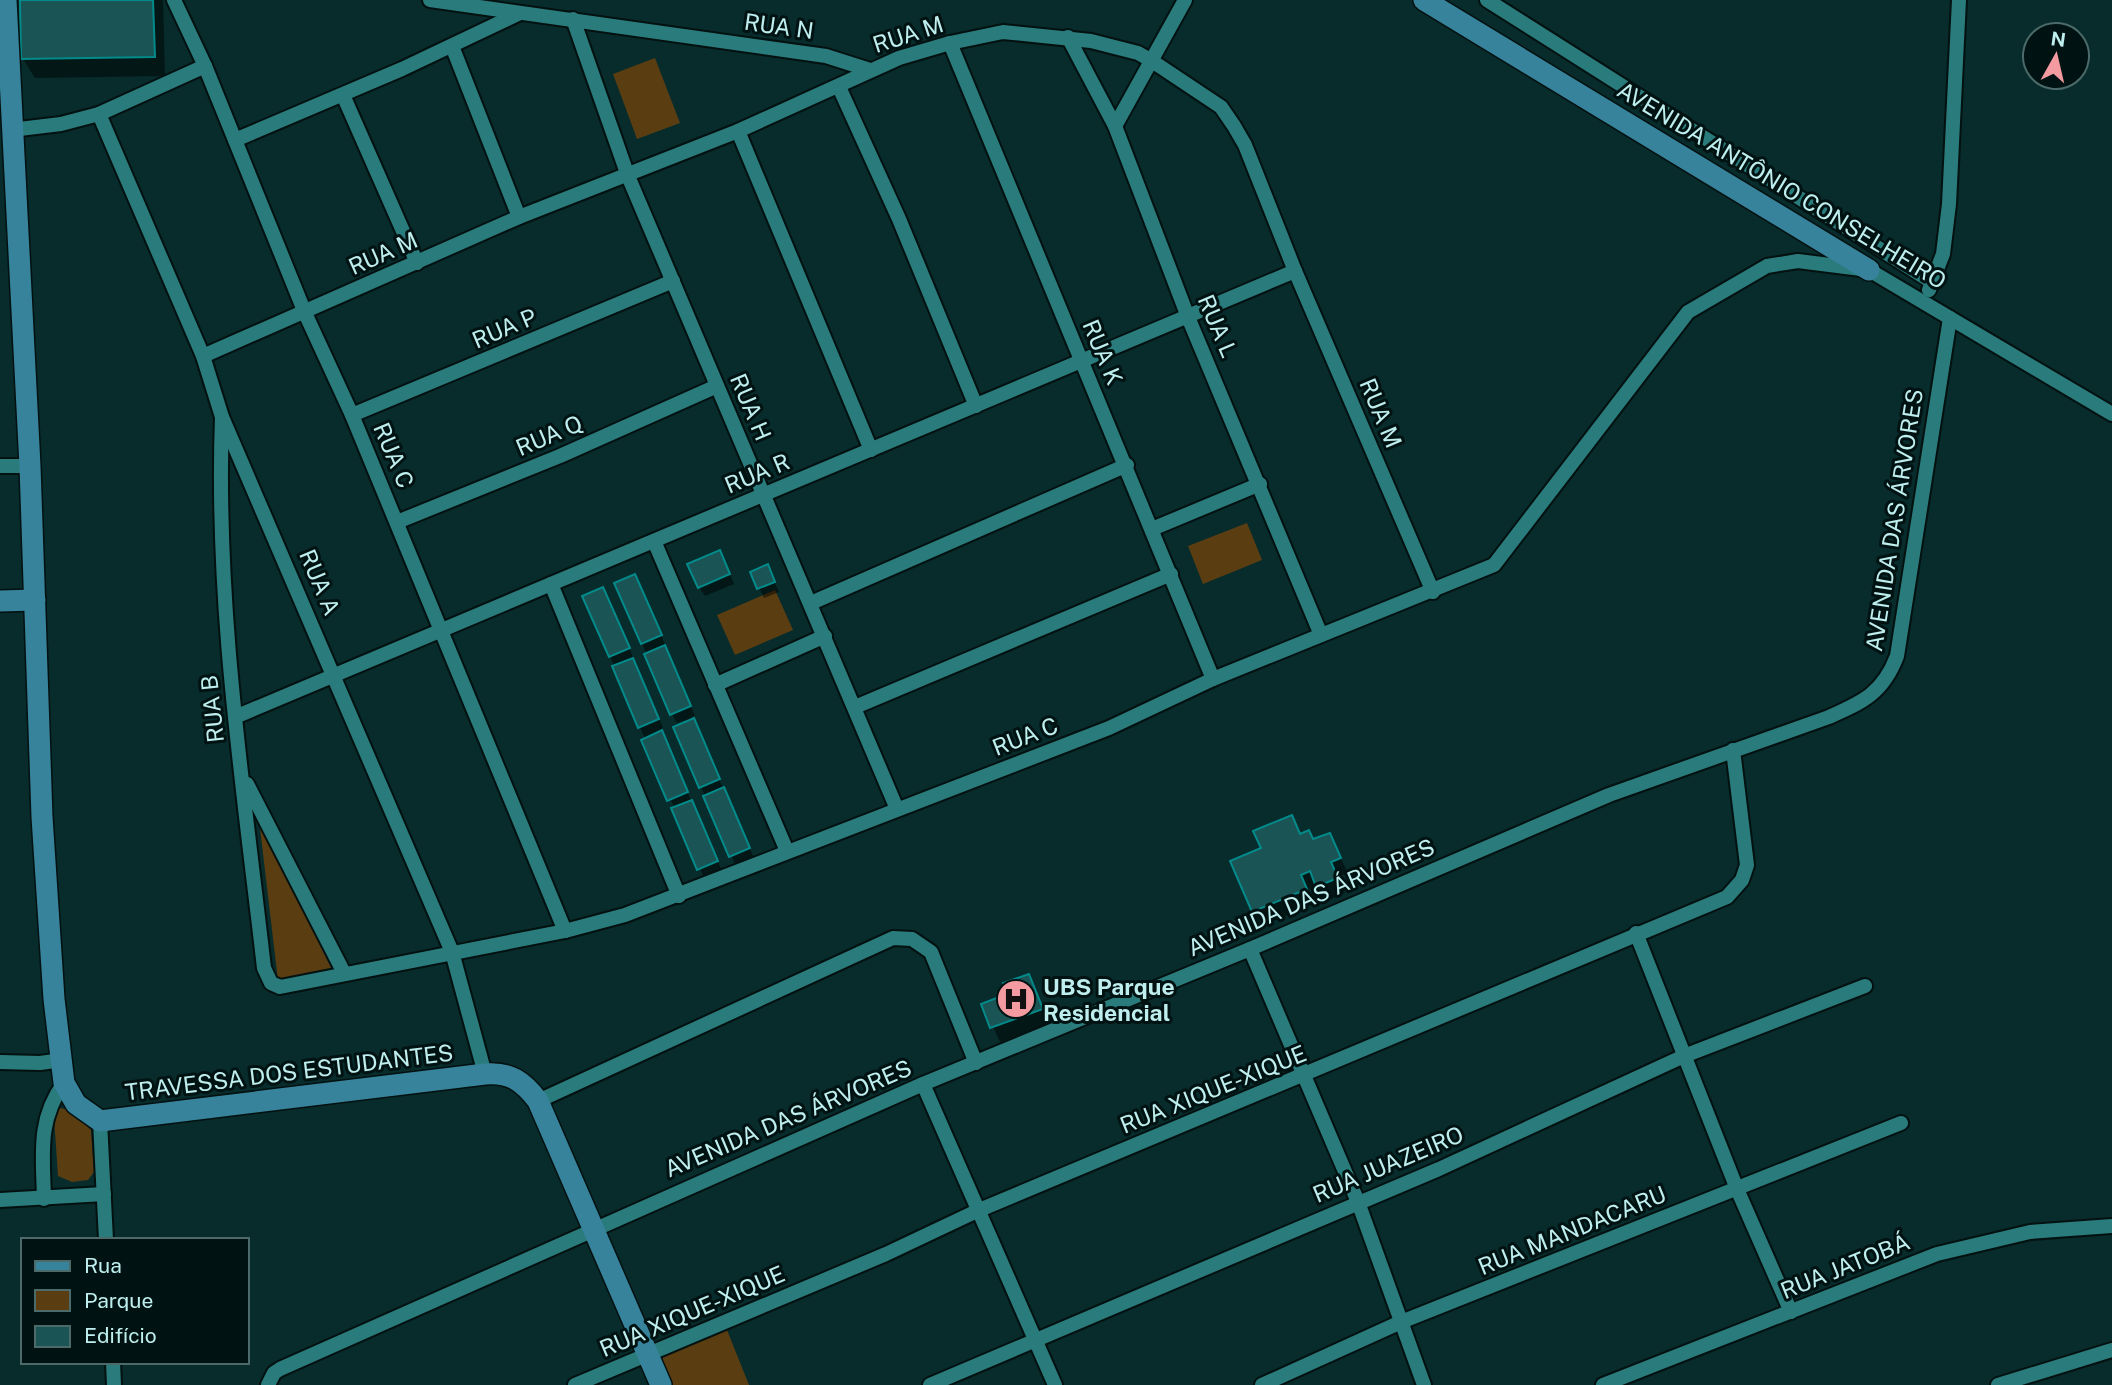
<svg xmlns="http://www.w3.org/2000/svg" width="2112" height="1385" font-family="'Public Sans',sans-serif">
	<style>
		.park { fill: #5a3e12 }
		.shadow { fill: #0007 }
		.building { fill: #1b5454; stroke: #038a8a; stroke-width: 2 }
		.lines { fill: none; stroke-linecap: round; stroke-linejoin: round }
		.street-casing { stroke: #041111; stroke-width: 18 }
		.secondary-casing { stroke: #041111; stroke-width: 24 }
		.street { stroke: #2a7c7c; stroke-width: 14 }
		.secondary { stroke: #37839b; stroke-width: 21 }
		.labels { text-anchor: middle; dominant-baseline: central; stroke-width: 6; stroke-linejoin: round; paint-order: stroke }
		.street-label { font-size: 23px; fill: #bfeeee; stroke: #001212 }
		.poi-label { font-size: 23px; font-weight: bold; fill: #bfeeee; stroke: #001212; text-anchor: start }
	</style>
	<rect width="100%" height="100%" fill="#082b2b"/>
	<g class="park">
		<path d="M 655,58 L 680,123 L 637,139 L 613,74 Z"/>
		<path d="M 1247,523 L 1262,560 L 1203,584 L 1188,546 Z"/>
		<path d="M 775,590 L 793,630 L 735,655 L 717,615 Z"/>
		<path d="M 258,811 L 331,968 L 278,981 Z"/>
		<path d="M 59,1108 L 70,1110 L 91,1130 L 94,1172 L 88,1180 L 72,1182 L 58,1176 L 54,1117 Z"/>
		<path d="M 727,1330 L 749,1385 L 669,1385 L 658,1358 Z"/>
	</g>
	<g class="shadow">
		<path d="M 22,0 L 163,0 L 165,76 L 35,78 L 23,59 Z"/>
		<path d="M 725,562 L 734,584 L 705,596 L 699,587 Z"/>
		<path d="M 767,567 L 779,592 L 764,598 L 752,573 Z"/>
		<path d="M 640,585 L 695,716 L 691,717 L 754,858 L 736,866 L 701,787 L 686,723 L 685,720 L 677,723 L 672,714 L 642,643 Z"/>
		<path d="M 608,598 L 663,728 L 660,730 L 722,871 L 704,878 L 610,656 Z"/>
		<path d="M 1292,817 L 1301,835 L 1314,841 L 1329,835 L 1348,873 L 1338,877 L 1345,893 L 1326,901 L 1318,886 L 1308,890 L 1314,904 L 1262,926 L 1253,911 L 1263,849 Z"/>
		<path d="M 1028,976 L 1050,1024 L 1000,1042 L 983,1005 L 1010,995 Z"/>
	</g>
	<g class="building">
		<path d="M 20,0 L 153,0 L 155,57 L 21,59 Z"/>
		<path d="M 720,550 L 730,574 L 698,588 L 687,564 Z"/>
		<path d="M 768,564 L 775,582 L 757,589 L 750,572 Z"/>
		<path d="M 635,574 L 662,635 L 641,644 L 614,583 Z"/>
		<path d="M 603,587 L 630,648 L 609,657 L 582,596 Z"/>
		<path d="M 665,645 L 691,706 L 670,715 L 644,654 Z"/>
		<path d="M 633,658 L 659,719 L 638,728 L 612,666 Z"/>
		<path d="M 694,718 L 720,779 L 699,788 L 673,727 Z"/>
		<path d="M 662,730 L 688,792 L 667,801 L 641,740 Z"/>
		<path d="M 724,787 L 750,848 L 729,857 L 703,796 Z"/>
		<path d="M 692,800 L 718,861 L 697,870 L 671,808 Z"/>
		<path d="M 1292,815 L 1300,834 L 1309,830 L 1313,839 L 1330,833 L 1341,858 L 1331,862 L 1338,878 L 1316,887 L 1310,871 L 1301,875 L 1307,889 L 1252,912 L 1230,861 L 1261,848 L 1253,831 Z"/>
		<path d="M 1029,974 L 1043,1009 L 990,1028 L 981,1004 L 1007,994 L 1003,983 Z"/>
	</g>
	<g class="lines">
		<g class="street-casing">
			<g id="street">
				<path d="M 174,0 L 205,66 L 305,313 L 352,415 L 565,931"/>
				<path d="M 430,0 L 826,56 L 870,70"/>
				<path d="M 1487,0 L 1932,282"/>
				<path d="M 573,19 L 628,176 L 897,809"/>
				<path d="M 1068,37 L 1115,126 L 1188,317 L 1321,635"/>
				<path d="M 950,43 L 1213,679"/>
				<path d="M 452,46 L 519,217"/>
				<path d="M 839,87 L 899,219 L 976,406"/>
				<path d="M 343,95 L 417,263"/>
				<path d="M 99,114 L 203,356 L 222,417 L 452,952 L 485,1074"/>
				<path d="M 1115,126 L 1185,0"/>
				<path d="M 11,130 L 61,124 L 99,114 L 205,66"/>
				<path d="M 738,131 L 871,450"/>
				<path d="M 235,140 L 402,69 L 520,13"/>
				<path d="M 1929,290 L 1943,254 L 1949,204 L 1959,0"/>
				<path d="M 203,356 L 519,217 L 738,131 L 899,58 L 950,43 L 1003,32 L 1091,41 L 1138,53 L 1152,61 L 1221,107 L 1234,126 L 1245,145 L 1295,271 L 1433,592"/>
				<path d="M 352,415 L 673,281"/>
				<path d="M 222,417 C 215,602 243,785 264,968 L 271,983 L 280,987 L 565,931 L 625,915 L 1109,728 L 1213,679 L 1494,565 L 1688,312 L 1767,266 L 1798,261 L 1869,270 L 2112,414"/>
				<path d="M 0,466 L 30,466"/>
				<path d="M 397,522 L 560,456 L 717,386"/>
				<path d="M 1152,529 L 1260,484"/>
				<path d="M 654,541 L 787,851"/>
				<path d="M 551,584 L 679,896"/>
				<path d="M 811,603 L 1127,465"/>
				<path d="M 715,685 L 825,636"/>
				<path d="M 855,707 L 1171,574"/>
				<path d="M 235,717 L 1295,271"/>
				<path d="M 247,784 L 344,973"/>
				<path d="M 1636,933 L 1737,1189 L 1791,1312"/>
				<path d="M 1250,949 L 1358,1202 L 1424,1385"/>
				<path d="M 0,1062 L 40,1063 L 62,1060"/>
				<path d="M 923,1084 L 1055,1385"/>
				<path d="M 538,1101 L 893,938 L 912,939 L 931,952 L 976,1063"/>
				<path d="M 100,1121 L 106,1240"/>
				<path d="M 44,1199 C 43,1155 37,1120 64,1083"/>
				<path d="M 0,1200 L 104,1194"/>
				<path d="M 113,1362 L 114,1385"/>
				<path d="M 268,1385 L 274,1373 L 280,1369 L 923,1084 L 1250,949 L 1609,795 L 1829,717 C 1863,702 1883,693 1897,656 L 1950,318"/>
				<path d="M 575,1385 L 886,1254 L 977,1211 L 1727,897 L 1742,880 L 1747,865 L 1733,750"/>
				<path d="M 930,1385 L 1439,1169 L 1684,1056 L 1865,986"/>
				<path d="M 1262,1385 L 1401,1322 L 1901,1123"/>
				<path d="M 1603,1385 L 1937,1254 L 2030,1232 L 2112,1226"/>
				<path d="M 1998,1385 L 2112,1350"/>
			</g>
		</g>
		<g class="secondary-casing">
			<g id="secondary">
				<path d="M 6,0 L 30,466 L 42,817 L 54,999 L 64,1083 L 76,1104 L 100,1121 L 485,1074 C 510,1072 523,1081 538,1101 L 661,1385"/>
				<path d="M 1424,0 L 1869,270"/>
				<path d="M 0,601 L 35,600"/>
			</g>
		</g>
		<use href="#street" class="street"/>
		<use href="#secondary" class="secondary"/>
	</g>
	<defs>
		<g id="hospital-disc" transform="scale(2.0125)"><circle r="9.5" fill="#f49aa1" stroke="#001212"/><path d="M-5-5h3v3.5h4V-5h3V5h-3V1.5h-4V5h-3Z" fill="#111"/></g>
	</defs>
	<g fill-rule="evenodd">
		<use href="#hospital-disc" x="1016" y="999"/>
	</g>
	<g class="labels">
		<g class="street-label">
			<text transform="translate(779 26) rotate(8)">RUA N</text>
			<text transform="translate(908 34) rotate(-18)">RUA M</text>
			<text transform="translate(1782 185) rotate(31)">AVENIDA ANTÔNIO CONSELHEIRO</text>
			<text transform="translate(383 253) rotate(-24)">RUA M</text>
			<text transform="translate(1218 326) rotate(67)">RUA L</text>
			<text transform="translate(504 328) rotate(-23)">RUA P</text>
			<text transform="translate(1103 352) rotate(67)">RUA K</text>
			<text transform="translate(751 407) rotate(67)">RUA H</text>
			<text transform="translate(1381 413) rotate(67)">RUA M</text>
			<text transform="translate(549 435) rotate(-23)">RUA Q</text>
			<text transform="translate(394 455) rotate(67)">RUA C</text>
			<text transform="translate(757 473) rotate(-23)">RUA R</text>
			<text transform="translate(1894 520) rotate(-81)">AVENIDA DAS ÁRVORES</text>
			<text transform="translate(320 582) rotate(67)">RUA A</text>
			<text transform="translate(212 709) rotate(-96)">RUA B</text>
			<text transform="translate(1025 736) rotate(-21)">RUA C</text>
			<text transform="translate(1311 897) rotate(-23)">AVENIDA DAS ÁRVORES</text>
			<text transform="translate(289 1072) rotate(-7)">TRAVESSA DOS ESTUDANTES</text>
			<text transform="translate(1213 1089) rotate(-22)">RUA XIQUE-XIQUE</text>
			<text transform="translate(788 1118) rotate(-23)">AVENIDA DAS ÁRVORES</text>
			<text transform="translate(1388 1164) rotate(-23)">RUA JUAZEIRO</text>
			<text transform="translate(1572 1230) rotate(-22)">RUA MANDACARU</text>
			<text transform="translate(1845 1266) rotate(-22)">RUA JATOBÁ</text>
			<text transform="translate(692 1311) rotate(-23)">RUA XIQUE-XIQUE</text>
		</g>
		<g class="poi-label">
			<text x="1043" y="986">UBS Parque<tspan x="1043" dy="26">Residencial</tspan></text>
		</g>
	</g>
	<rect x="21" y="1238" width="228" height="126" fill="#001212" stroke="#4c6a6a" stroke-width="2"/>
	<rect x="35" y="1261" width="35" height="10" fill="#37839b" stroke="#4c6a6a" stroke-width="2"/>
	<text x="84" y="1273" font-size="21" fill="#bfeeee">Rua</text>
	<rect x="35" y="1290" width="35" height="21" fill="#5a3e12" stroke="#4c6a6a" stroke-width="2"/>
	<text x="84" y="1308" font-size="21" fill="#bfeeee">Parque</text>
	<rect x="35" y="1326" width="35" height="21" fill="#1b5454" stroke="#4c6a6a" stroke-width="2"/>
	<text x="84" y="1343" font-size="21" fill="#bfeeee">Edifício</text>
	<g transform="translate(2056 56) rotate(8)"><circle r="33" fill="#001212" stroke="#4c6a6a" stroke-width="2"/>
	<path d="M0-5L12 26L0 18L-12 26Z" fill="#f49aa1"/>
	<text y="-10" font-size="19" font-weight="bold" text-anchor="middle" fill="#bfeeee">N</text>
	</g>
</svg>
